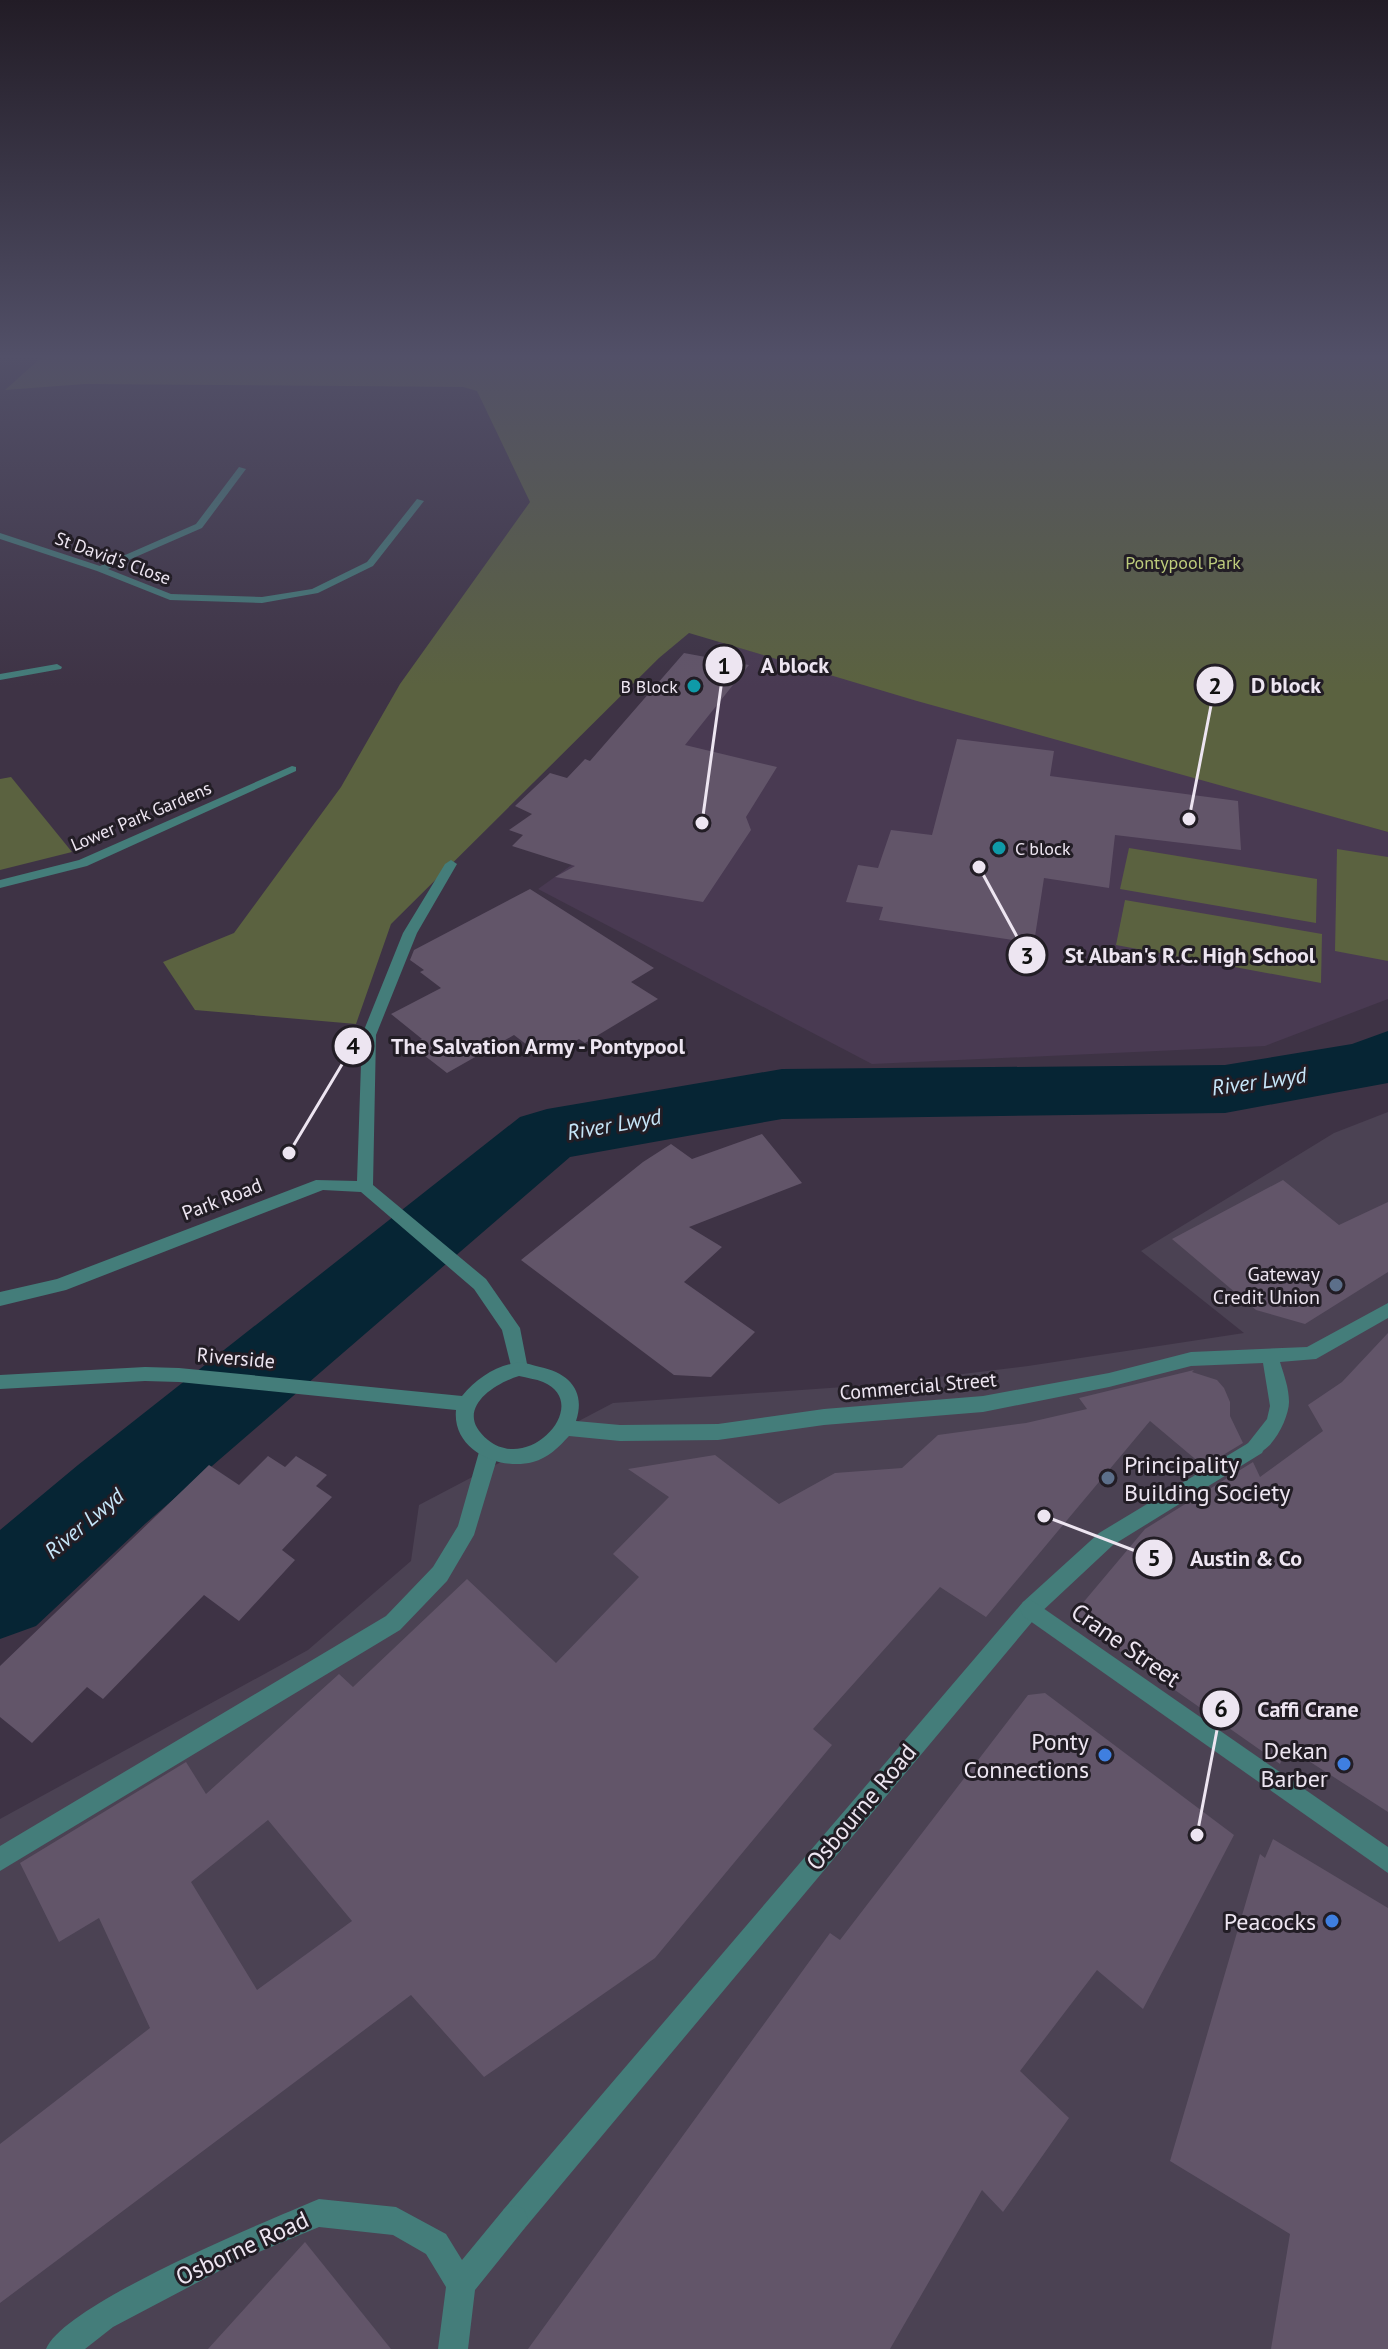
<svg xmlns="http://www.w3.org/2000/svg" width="1388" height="2349" font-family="'PT Sans',sans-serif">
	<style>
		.commercial { fill: #4b4253 }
		.built { fill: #493a52 }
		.green { fill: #5b6240 }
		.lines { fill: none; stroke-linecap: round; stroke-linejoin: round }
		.river { fill: #062534; fill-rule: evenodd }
		.building { fill: #625569; fill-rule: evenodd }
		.pedestrian { fill: #447d7a; fill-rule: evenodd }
		.minor { fill: #447d7a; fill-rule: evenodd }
		.tertiary { fill: #447d7a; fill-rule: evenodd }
		.culture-dot { fill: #0f9aa8; stroke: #221d25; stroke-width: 3 }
		.service-dot { fill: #5c6f8a; stroke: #221d25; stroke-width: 3 }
		.shop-dot { fill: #3f7fe0; stroke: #221d25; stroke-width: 3 }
		.labels { text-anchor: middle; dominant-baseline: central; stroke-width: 6; stroke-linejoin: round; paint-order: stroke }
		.far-street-label { font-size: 18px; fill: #ede5f1; stroke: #221d25 }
		.far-park-label { font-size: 18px; fill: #bdcc7c; stroke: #221d25 }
		.far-poi-label { font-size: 18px; fill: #ede5f1; stroke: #221d25; text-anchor: end }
		.street-label { font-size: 20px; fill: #ede5f1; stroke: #221d25 }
		.poi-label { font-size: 20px; fill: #ede5f1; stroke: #221d25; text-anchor: end }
		.water-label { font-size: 22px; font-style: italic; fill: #c6e6f9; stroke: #221d25 }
		.near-poi-label { font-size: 24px; fill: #ede5f1; stroke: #221d25; text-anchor: end }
		.near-street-label { font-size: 24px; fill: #ede5f1; stroke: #221d25 }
		.leader { fill: none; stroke: #ede5f1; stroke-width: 3 }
		.callout-dot { fill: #ede5f1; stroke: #221d25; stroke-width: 3 }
		.mark-label { font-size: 24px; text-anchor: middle; font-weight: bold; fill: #111 }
		.callout-label { font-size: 22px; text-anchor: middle; font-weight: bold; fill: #ede5f1; stroke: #221d25; stroke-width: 6; stroke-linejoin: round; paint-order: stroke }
	</style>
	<rect width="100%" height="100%" fill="#3e3345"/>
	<path class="commercial" d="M 1388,1112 L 1388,2349 L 0,2349 L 0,1819 L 308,1650 L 411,1561 L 419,1505 L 613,1403 L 872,1385 L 1028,1366 L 1244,1333 L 1141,1251 L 1334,1133 Z"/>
	<path class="built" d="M 719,642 L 1388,832 L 1388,999 L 1265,1046 L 872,1064 L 538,889 L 661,801 L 647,730 Z"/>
	<g class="green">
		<path d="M 42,357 L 1388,357 L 1388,832 L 917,701 L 689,633 L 659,658 L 391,924 L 356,1024 L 195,1010 L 163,962 L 234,933 L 341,787 L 400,684 L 530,502 L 477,391 L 463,387 L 85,384 L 5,390 Z"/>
		<path d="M 11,777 L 72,852 L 0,870 L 0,779 Z"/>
		<path d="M 1129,848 L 1317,879 L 1316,923 L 1120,889 Z"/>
		<path d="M 1337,849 L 1388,857 L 1388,961 L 1335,951 Z"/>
		<path d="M 1125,900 L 1322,934 L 1321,983 L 1116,945 Z"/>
	</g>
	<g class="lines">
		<path class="river" d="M 1388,1031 L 1388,1083 L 1225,1113 L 782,1119 L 570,1157 L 146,1523 L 36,1626 L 0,1639 L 0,1530 L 78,1465 L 520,1117 L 547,1109 L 782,1069 L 1225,1065 L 1352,1044 Z"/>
	</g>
	<g class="building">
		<path d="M 684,653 L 749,665 L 685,745 L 777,767 L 746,817 L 751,830 L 703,902 L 555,877 L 575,866 L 512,846 L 523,835 L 509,830 L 532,814 L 515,806 L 550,773 L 567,778 L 585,759 L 590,761 Z"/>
		<path d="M 957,739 L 1054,751 L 1050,776 L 1238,801 L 1241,850 L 1115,835 L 1109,888 L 1044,878 L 1034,943 L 879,920 L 883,907 L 846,902 L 858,865 L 878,868 L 891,830 L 932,835 Z"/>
		<path d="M 530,889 L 654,968 L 631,982 L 658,999 L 585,1043 L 579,1039 L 553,1054 L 538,1044 L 531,1048 L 514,1035 L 447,1073 L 411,1045 L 422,1039 L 391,1014 L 441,988 L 420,972 L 424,970 L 410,960 L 414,950 Z"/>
		<path d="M 762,1134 L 802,1183 L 689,1227 L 722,1247 L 684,1282 L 755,1332 L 711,1377 L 674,1375 L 521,1260 L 643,1162 L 671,1144 L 692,1159 Z"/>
		<path d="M 1283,1180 L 1339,1225 L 1388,1202 L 1388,1272 L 1305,1324 L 1256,1310 L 1172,1239 Z"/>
		<path d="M 1388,1333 L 1388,1812 L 1287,1747 L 1280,1764 L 1071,1617 L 1145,1529 L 1253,1462 L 1260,1477 L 1323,1431 L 1308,1405 L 1342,1382 Z"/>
		<path d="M 1194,1370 L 1192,1372 L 1217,1380 L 1224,1388 L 1230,1402 L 1230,1416 L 1243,1443 L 1190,1475 L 1200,1463 L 1150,1421 L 986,1617 L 940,1587 L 813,1729 L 832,1745 L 655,1958 L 484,2077 L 411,1995 L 0,2303 L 0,2144 L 150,2028 L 99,1918 L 59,1942 L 20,1863 L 186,1762 L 206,1794 L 339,1674 L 353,1687 L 467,1579 L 556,1663 L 639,1577 L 613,1554 L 669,1497 L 628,1469 L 715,1455 L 779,1504 L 835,1473 L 902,1468 L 938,1435 L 1026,1423 L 1087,1409 L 1079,1398 ZM 268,1820 L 352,1921 L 257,1990 L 191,1882 Z"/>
		<path d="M 268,1456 L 285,1467 L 296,1456 L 327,1475 L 316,1486 L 332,1497 L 282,1550 L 295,1560 L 239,1621 L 204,1595 L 103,1699 L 87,1687 L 32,1743 L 0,1717 L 0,1666 L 209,1465 L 239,1485 Z"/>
		<path d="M 1045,1693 L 1234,1835 L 1143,2009 L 1097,1970 L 1020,2071 L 1069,2118 L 1003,2212 L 982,2190 L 890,2349 L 528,2349 L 830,1933 L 840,1940 L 1028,1695 Z"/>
		<path d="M 1273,1839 L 1388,1908 L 1388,2349 L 1271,2349 L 1290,2234 L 1170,2161 L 1260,1854 L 1265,1858 Z"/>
		<path d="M 305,2242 L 391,2349 L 208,2349 Z"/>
	</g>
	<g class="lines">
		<path class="pedestrian" d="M 1255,1439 L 1262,1441 L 1265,1447 L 1262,1453 L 1113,1545 L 1037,1616 L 524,2229 L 514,2233 L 504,2229 L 500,2219 L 504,2209 L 1023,1602 L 1099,1533 Z"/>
		<g class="minor">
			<path d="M 239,467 L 246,469 L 202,528 L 108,569 L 171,594 L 262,597 L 312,589 L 367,562 L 417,499 L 424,501 L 373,566 L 318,593 L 262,603 L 170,600 L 97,571 L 0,539 L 0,533 L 100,566 L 196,524 Z"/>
			<path d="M 57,664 L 62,667 L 61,669 L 0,680 L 0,674 Z"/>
			<path d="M 292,766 L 296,767 L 296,771 L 87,866 L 0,888 L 0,880 L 79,860 Z"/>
			<path d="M 451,860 L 457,864 L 417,933 L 376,1035 L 373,1185 L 486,1279 L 520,1328 L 528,1369 L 525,1374 L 519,1376 L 513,1374 L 502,1330 L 474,1289 L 361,1192 L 323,1190 L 66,1290 L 0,1306 L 0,1292 L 57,1279 L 316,1180 L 357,1181 L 362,1035 L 403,933 L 445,864 Z"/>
			<path d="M 489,1444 L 496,1446 L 499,1452 L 474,1535 L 447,1581 L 400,1630 L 0,1871 L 0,1846 L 386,1616 L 433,1567 L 458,1526 L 479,1452 L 482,1446 Z"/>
			<path d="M 1030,1599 L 1388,1847 L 1388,1873 L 1023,1616 L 1020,1609 L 1023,1602 Z"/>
			<path d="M 319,2199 L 396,2207 L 446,2234 L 462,2260 L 504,2209 L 514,2205 L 524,2209 L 528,2219 L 524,2229 L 475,2290 L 468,2349 L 438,2349 L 446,2287 L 426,2254 L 393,2235 L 319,2227 L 242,2259 L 113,2327 L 85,2349 L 46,2349 C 65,2303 267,2221 319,2199 Z"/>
		</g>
		<path class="tertiary" d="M 1388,1303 L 1388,1318 L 1316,1359 L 1280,1362 C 1284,1375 1289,1388 1289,1402 C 1289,1419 1269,1460 1248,1453 L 1245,1447 L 1267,1419 L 1270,1406 L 1263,1363 L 1191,1366 L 1109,1387 L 983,1412 L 824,1425 L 718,1440 L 620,1441 L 569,1436 C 559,1447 548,1458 533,1462 C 499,1471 452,1450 456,1410 L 179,1382 L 145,1381 L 0,1389 L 0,1375 L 145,1367 L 179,1368 L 462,1396 C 476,1379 494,1367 515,1363 C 523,1361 532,1365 540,1367 C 569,1373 586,1391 576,1421 L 620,1425 L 718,1424 L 824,1409 L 983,1396 L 1109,1373 L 1191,1352 L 1307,1347 ZM 519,1376 C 527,1378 536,1379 543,1382 C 593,1403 530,1474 488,1440 C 453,1412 490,1385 519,1376 Z"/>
	</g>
	<linearGradient id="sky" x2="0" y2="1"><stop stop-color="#221c26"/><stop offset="0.52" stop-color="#525068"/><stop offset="1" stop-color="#525068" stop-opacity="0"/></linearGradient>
	<rect width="1388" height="686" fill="url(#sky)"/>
	<g class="culture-dot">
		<circle cx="694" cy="686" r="8"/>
		<circle cx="999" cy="848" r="8"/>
	</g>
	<g class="service-dot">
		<circle cx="1336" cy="1285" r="8"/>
		<circle cx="1108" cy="1478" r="8"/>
	</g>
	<g class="shop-dot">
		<circle cx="1105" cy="1755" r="8"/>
		<circle cx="1344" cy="1764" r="8"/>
		<circle cx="1332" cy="1921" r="8"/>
	</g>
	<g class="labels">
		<g class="far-street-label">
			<text transform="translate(113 558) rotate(20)">St David's Close</text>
			<text transform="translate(141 816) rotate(-23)">Lower Park Gardens</text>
		</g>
		<g class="far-park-label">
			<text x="1183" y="562">Pontypool Park</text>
		</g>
		<g class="far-poi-label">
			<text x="678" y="686">B Block</text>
			<text x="1015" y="848" text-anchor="start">C block</text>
		</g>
		<g class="street-label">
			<text transform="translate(222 1199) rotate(-21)">Park Road</text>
			<text transform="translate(236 1358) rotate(5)">Riverside</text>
			<text transform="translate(918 1386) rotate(-5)">Commercial Street</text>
		</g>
		<g class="poi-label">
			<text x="1320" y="1274">Gateway<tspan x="1320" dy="23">Credit Union</tspan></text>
		</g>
		<g class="water-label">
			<text transform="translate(1259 1081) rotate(-8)">River Lwyd</text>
			<text transform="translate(614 1124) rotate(-10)">River Lwyd</text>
			<text transform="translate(84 1523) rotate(-40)">River Lwyd</text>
		</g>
		<g class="near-poi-label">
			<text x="1124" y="1464" text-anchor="start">Principality<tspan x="1124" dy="28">Building Society</tspan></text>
			<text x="1089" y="1741">Ponty<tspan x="1089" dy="28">Connections</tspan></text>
			<text x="1328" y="1750">Dekan<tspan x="1328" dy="28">Barber</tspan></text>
			<text x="1316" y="1921">Peacocks</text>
		</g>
		<g class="near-street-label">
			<text transform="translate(1126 1645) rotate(35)">Crane Street</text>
			<text transform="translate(861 1807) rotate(-50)">Osbourne Road</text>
			<text transform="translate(242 2248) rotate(-25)">Osborne Road</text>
		</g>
	</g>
	<path class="leader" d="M702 823L724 665M1189 819L1215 685M979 867L1027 955M289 1153L353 1046M1044 1516L1154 1558M1197 1835L1221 1709"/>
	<g class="callout-dot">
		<circle cx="702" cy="823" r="8"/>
		<circle cx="1189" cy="819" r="8"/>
		<circle cx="979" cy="867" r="8"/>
		<circle cx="289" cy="1153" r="8"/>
		<circle cx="1044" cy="1516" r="8"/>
		<circle cx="1197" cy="1835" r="8"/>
		<circle cx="724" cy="665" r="20"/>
		<circle cx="1215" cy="685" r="20"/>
		<circle cx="1027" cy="955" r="20"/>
		<circle cx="353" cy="1046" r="20"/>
		<circle cx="1154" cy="1558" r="20"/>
		<circle cx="1221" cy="1709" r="20"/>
	</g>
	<g class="mark-label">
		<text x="724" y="674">1</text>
		<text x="1215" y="694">2</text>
		<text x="1027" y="964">3</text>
		<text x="353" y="1054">4</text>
		<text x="1154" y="1566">5</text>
		<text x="1221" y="1717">6</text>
	</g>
	<g class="callout-label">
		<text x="795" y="673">A block</text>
		<text x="1286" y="693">D block</text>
		<text x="1190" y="963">St Alban's R.C. High School</text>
		<text x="538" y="1054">The Salvation Army - Pontypool</text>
		<text x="1246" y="1566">Austin &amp; Co</text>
		<text x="1308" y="1717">Caffi Crane</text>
	</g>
</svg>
